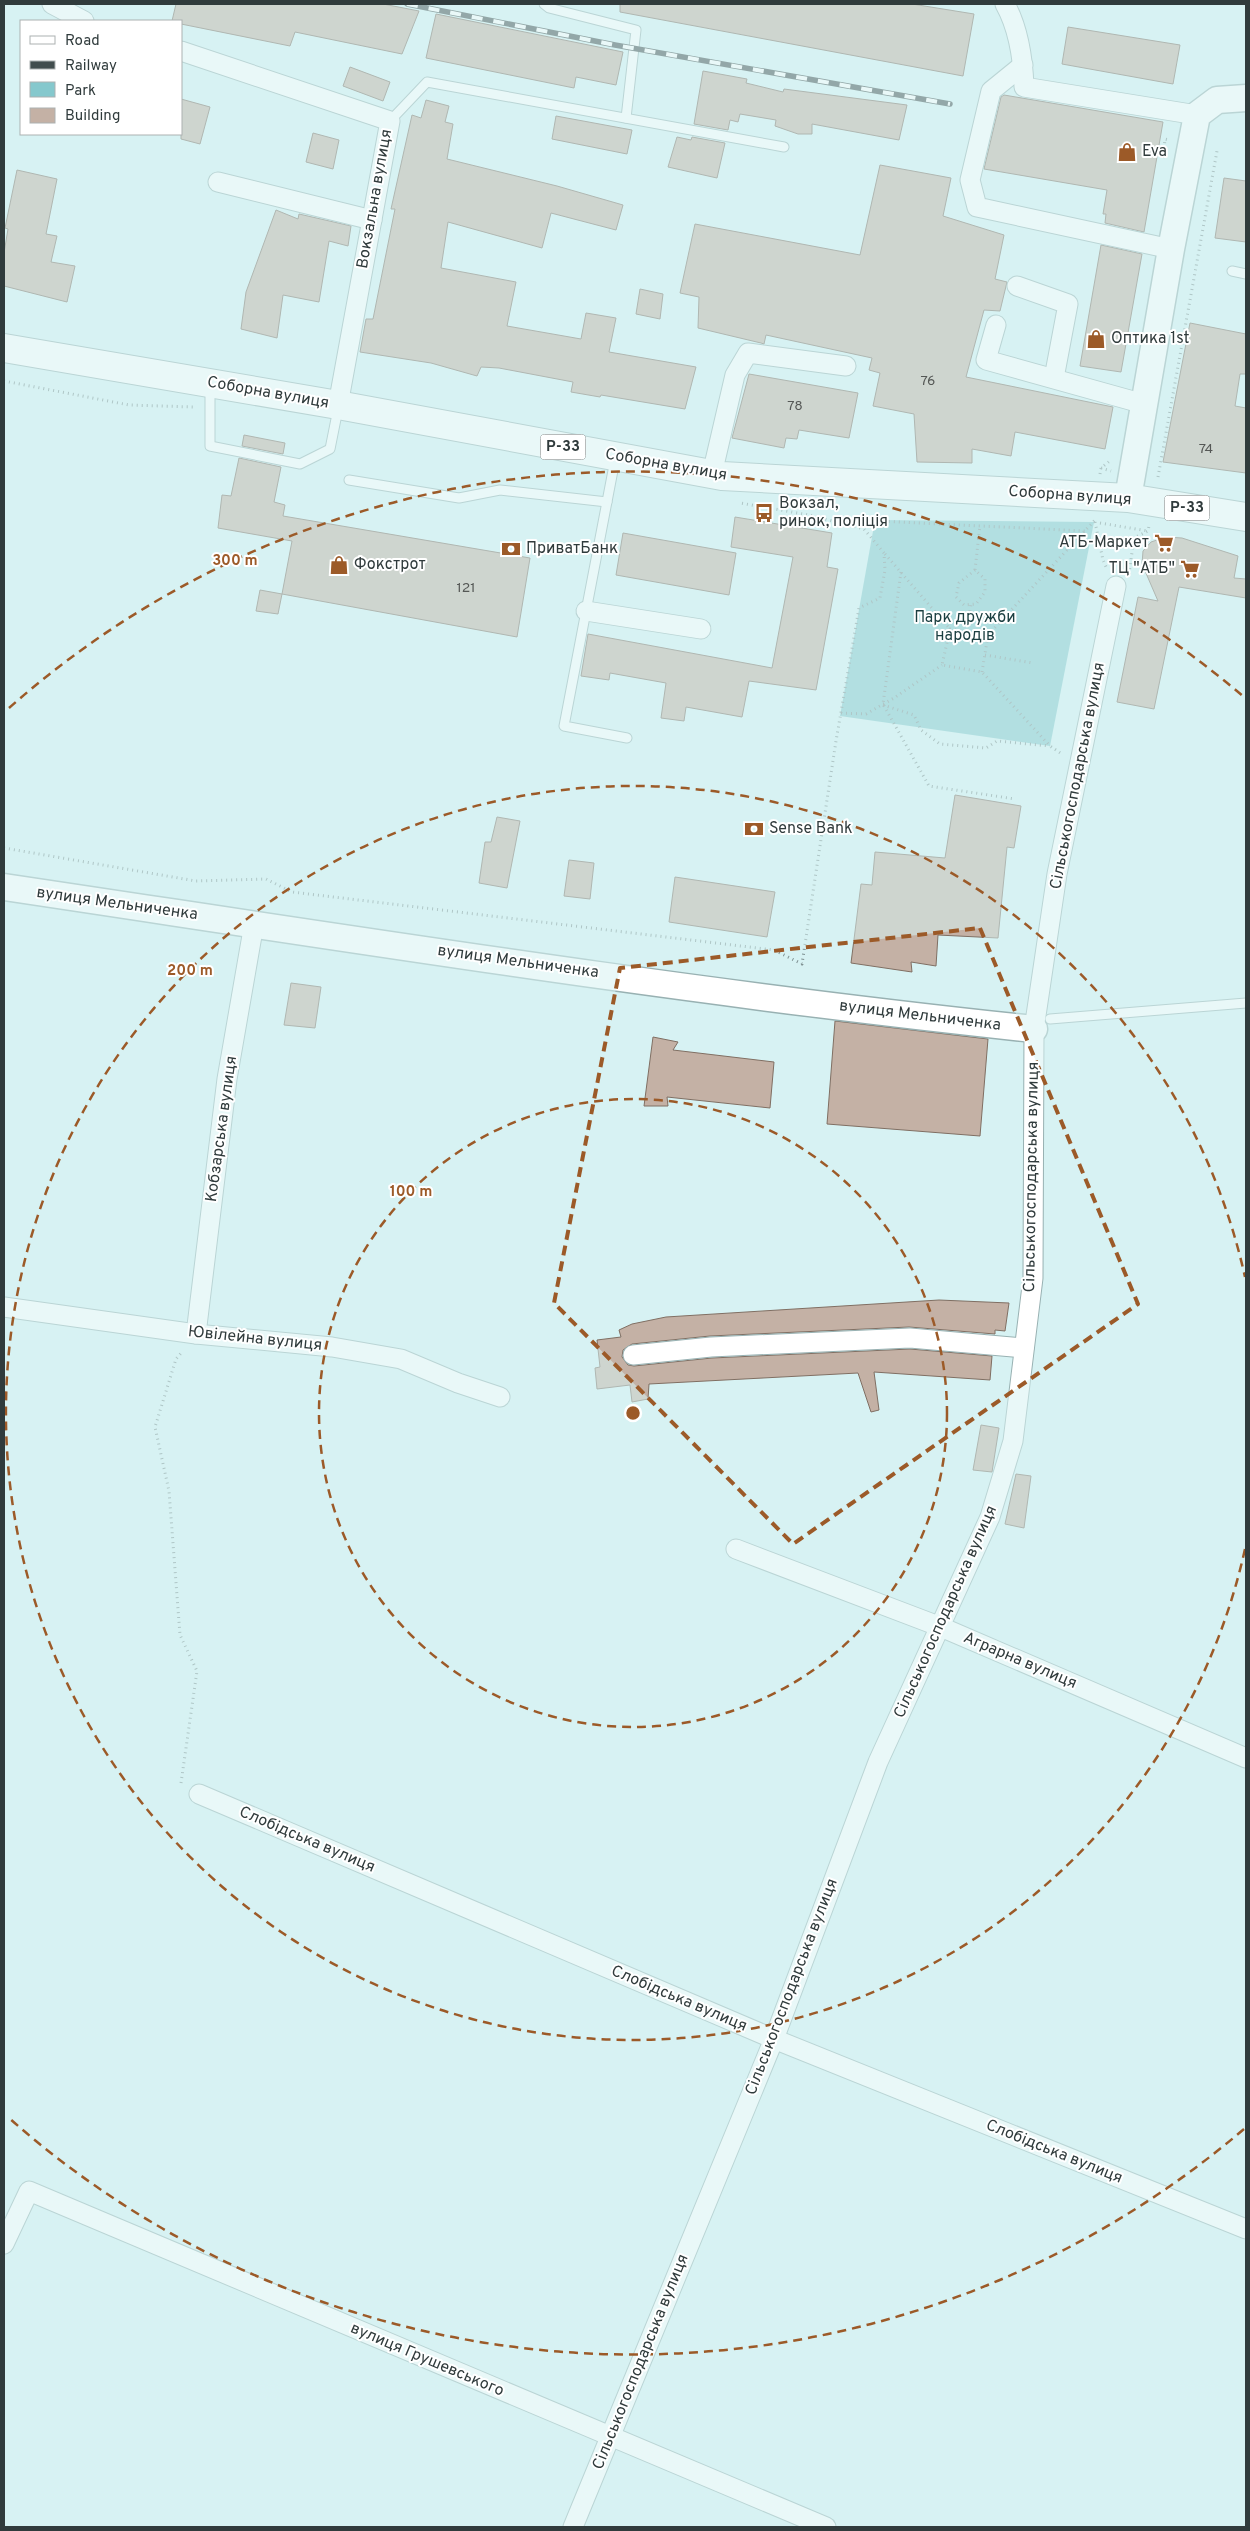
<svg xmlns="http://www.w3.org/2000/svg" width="1250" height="2531" font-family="Overpass,sans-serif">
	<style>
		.green { fill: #85c8cd }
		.building { fill: #c4b1a5; stroke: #806f63 }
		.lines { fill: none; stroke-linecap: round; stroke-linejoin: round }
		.lane-casing { stroke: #98b1b2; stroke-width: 11 }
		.street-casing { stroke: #98b1b2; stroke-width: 21 }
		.secondary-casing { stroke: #98b1b2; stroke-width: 29 }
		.primary-casing { stroke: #98b1b2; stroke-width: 30 }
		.path { stroke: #7f9192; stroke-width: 3; stroke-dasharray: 1 4; stroke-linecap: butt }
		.lane { stroke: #fff; stroke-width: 9 }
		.street { stroke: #fff; stroke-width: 19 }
		.secondary { stroke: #fff; stroke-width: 26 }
		.primary { stroke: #fff; stroke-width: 28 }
		.rail-casing { stroke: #414d4e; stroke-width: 5.5 }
		.rail { stroke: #fff; stroke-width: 4; stroke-dasharray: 11; stroke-linecap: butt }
		.marked { fill: none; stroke: #9c5a28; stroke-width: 4; stroke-dasharray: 10 6; stroke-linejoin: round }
		.ring { fill: none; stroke: #9c5a28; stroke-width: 2.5; stroke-dasharray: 9 6 }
		.labels { text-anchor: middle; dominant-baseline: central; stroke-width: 4; stroke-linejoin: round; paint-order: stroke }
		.number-label { font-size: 14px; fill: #555856 }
		.shield { fill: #fff; stroke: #6e7676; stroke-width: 1 }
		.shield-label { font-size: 15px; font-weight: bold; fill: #303b3c }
		.poi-label { font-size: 16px; fill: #303b3c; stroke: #fff; text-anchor: start }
		.street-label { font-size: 16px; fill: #303b3c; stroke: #fff }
		.park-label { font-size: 16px; fill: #1b3f41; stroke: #fff }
		.centre { fill: #9c5a28; stroke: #fff; stroke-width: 2.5 }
		.ring-label { font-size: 15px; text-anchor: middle; font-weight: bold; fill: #9c5a28; stroke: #fff; stroke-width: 4; stroke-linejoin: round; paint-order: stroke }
	</style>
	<rect width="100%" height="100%" fill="#d7f2f3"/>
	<path class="green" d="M 875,520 L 1094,522 L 1050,746 L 840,716 Z"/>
	<g class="building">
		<path d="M 176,4 L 383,4 L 419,11 L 402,54 L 295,32 L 290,46 L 181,24 L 181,21 L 172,21 Z"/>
		<path d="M 620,4 L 912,4 L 974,14 L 963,76 L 620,12 Z"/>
		<path d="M 436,14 L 623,52 L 616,85 L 576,77 L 574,88 L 426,58 Z"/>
		<path d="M 1068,27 L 1180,45 L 1173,84 L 1062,64 Z"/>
		<path d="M 350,67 L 390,82 L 383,101 L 343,86 Z"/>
		<path d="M 703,71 L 747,79 L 746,83 L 783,92 L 784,89 L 907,105 L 899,140 L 812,124 L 812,134 L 798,134 L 775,126 L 776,120 L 740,114 L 738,122 L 730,120 L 728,130 L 694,124 Z"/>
		<path d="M 1004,95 L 1163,122 L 1144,232 L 1105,223 L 1106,214 L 1103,214 L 1107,190 L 984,169 L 1001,97 Z"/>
		<path d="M 181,99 L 210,107 L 200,144 L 181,139 Z"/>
		<path d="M 426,100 L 449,106 L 445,122 L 453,124 L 447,159 L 557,186 L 623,205 L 616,230 L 551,213 L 542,248 L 448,222 L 441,268 L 516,282 L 507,326 L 581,339 L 586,313 L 616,318 L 609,352 L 696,367 L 685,409 L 601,395 L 600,397 L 571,392 L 573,382 L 499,368 L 481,367 L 477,376 L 431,363 L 360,352 L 366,319 L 373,319 L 395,209 L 391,209 L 412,115 L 421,118 Z"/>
		<path d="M 556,116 L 632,130 L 627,154 L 552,139 Z"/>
		<path d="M 313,133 L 339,140 L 333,169 L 306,162 Z"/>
		<path d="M 677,137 L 691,140 L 692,137 L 725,143 L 717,178 L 668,167 Z"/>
		<path d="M 880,165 L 951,178 L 943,216 L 1004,235 L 995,279 L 1007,282 L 1000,311 L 984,310 L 966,377 L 1113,407 L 1105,449 L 1015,432 L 1011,456 L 972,449 L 972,463 L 917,462 L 914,414 L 873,406 L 880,373 L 869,370 L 872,358 L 766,335 L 764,344 L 761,343 L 698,328 L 699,297 L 680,293 L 695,224 L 860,255 Z"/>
		<path d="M 17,170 L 57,179 L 46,234 L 57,236 L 51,262 L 75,266 L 67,302 L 4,286 L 4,253 L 8,229 L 5,228 Z"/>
		<path d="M 1224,178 L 1246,181 L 1246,242 L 1215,238 Z"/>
		<path d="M 276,210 L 298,219 L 299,214 L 351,226 L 348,246 L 329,241 L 319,302 L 283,295 L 277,338 L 241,329 L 246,292 Z"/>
		<path d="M 1101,245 L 1142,254 L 1121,372 L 1080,366 Z"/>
		<path d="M 640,289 L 663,294 L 660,319 L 636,314 Z"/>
		<path d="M 1190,323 L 1246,334 L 1246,374 L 1240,374 L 1235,406 L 1246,408 L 1246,473 L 1163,462 Z"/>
		<path d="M 749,374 L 858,393 L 849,438 L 799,430 L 797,439 L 786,438 L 784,448 L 732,438 Z"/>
		<path d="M 244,435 L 285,443 L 283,454 L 242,446 Z"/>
		<path d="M 239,458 L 281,467 L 274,502 L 285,505 L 283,516 L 530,558 L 517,637 L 282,594 L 292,541 L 218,528 L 222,495 L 231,496 Z"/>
		<path d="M 735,517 L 832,533 L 827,567 L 838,569 L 816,690 L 749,681 L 742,717 L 686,707 L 684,721 L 661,718 L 666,683 L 610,673 L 609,680 L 581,676 L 588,634 L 772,668 L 793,557 L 731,547 Z"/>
		<path d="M 623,533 L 736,553 L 729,595 L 616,575 Z"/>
		<path d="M 1166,537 L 1182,538 L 1238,556 L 1234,578 L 1246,579 L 1246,598 L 1179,587 L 1154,709 L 1117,702 L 1138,597 L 1158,601 L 1142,564 L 1143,551 L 1151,542 Z"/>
		<path d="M 260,590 L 282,594 L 278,614 L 256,611 Z"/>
		<path d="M 955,795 L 1021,806 L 1014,848 L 1007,847 L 998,938 L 938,935 L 936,966 L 911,962 L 912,972 L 851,963 L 861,884 L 872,885 L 875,852 L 945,858 Z"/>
		<path d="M 497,817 L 520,821 L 507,888 L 479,883 L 485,842 L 491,842 Z"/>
		<path d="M 569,860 L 594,863 L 590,899 L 564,896 Z"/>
		<path d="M 675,877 L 775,892 L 767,937 L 669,922 Z"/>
		<path d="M 291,983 L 321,987 L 315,1028 L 284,1025 Z"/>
		<path d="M 835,1021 L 988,1039 L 980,1136 L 827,1124 Z"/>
		<path d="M 653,1037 L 678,1042 L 673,1050 L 774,1062 L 770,1108 L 667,1097 L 668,1106 L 644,1106 Z"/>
		<path d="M 939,1300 L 1009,1303 L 1005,1331 L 995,1330 L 995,1334 L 909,1327 L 710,1336 L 632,1344 L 623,1350 L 622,1357 L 628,1365 L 634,1366 L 712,1358 L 910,1349 L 992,1356 L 990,1380 L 874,1372 L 879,1410 L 871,1412 L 858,1373 L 649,1384 L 648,1399 L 632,1402 L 630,1385 L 597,1389 L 595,1368 L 600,1367 L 597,1340 L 621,1337 L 619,1330 L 632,1324 L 666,1317 Z"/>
		<path d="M 981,1425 L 999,1428 L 992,1472 L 973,1470 Z"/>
		<path d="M 1016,1474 L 1031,1476 L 1024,1528 L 1005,1524 Z"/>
	</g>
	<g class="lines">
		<g class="lane-casing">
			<g id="lane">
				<path d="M 544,4 L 549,8 L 636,30 L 626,118"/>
				<path d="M 390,121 L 427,82 L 784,147"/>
				<path d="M 1232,271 L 1246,274"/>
				<path d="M 210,386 L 210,446 L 300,464 L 330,449 L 338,409"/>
				<path d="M 615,460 L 564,726 L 627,738"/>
				<path d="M 349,480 L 459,498 L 500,490 L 607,502"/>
				<path d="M 1050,1019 L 1246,1003"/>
			</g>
		</g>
		<g class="street-casing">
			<g id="street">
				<path d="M 52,4 L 84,21"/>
				<path d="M 1005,4 C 1019,29 1023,58 1024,87 L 1197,115"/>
				<path d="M 181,51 L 390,121 L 338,405"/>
				<path d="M 1023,65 L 991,91 L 970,180 L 977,207 L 1171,249"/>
				<path d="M 218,182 L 372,220"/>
				<path d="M 1017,286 L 1068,304 L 1054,378"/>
				<path d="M 996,325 L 986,360 L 1144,404"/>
				<path d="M 712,474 L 735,375 L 748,353 L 846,366"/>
				<path d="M 586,611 L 701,629"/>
				<path d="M 4,1307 L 196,1334 L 332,1347 L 401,1359 L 458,1383 L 500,1397"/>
				<path d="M 196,1334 L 227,1079 L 254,924"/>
				<path d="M 633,1355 L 711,1347 L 910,1338 L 1024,1348"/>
				<path d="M 736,1549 L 941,1627 L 1246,1758"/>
				<path d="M 199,1794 L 774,2039 L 1246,2229"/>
				<path d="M 4,2244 L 29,2191 L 826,2527"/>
				<path d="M 573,2527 L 774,2039 L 878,1762 L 990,1517 L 1013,1441 L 1033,1278 L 1034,1029 L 1057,874 L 1116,586"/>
			</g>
		</g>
		<g class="secondary-casing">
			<g id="secondary">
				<path d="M 1128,498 L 1171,249 L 1197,115 L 1217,100 L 1246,98"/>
				<path d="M 4,887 C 346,938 689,993 1034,1029"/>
			</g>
		</g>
		<g class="primary-casing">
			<path id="primary" d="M 4,348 L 338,405 L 722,476 L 1128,498 L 1246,517"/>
		</g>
		<g class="path">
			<path d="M 1163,158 L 1165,139 L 1169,140"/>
			<path d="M 4,381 L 129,405 L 193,407"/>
			<path d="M 1101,468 L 1111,471"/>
			<path d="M 1100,474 L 1101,468 L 1111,460"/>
			<path d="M 1158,477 L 1217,151 L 1214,150"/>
			<path d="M 839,522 L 857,520 L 1085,531"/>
			<path d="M 1095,522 L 1103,560 L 1107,569"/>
			<path d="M 1100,523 L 1148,531"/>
			<path d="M 885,554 L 950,629"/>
			<path d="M 975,570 L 959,583 L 956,597 L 964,605 L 976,604 L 985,592 L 985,579 L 975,570 L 980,525"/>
			<path d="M 901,572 L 883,704 L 929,786 L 1015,799"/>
			<path d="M 1129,574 L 1134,538 L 1148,531 L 1149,526"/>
			<path d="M 967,631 L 971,604"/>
			<path d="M 988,635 L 1095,520"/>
			<path d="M 985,655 L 1033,663"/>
			<path d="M 982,672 L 988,635 L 950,629 L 942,665 L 982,672 L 1050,746 L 1062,754"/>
			<path d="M 883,705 L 914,715 L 921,730 L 940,744 L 986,748 L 997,741 L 1050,746"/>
			<path d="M 841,713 L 866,714 L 894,698 L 942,665"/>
			<path d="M 4,848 L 196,881 L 266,879 L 292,892 L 774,950 L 802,964 L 836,741 L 859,608 L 880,598 L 885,570 L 884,553 L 864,529 L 809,515 L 740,503"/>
			<path d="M 181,1783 L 197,1671 L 180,1635 L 169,1491 L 155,1427 L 176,1359 L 182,1352"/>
		</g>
		<use href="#lane" class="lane"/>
		<use href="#street" class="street"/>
		<use href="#secondary" class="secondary"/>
		<use href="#primary" class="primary"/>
		<g class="rail-casing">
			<path id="rail" d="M 407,4 L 615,45 L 950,104"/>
		</g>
		<use href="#rail" class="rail"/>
	</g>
	<path d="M0 0H1250V2531H0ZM 980,928 L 1138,1304 L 793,1544 L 554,1303 L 620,968 Z" fill="#d7f2f3" fill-opacity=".55" fill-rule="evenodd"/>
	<path class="marked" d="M 980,928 L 1138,1304 L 793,1544 L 554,1303 L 620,968 Z"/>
	<g class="ring">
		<circle cx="633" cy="1413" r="314"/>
		<path d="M1245 1549A627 627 0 1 1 1245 1277"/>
		<path d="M1244 2129A941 941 0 0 1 9 2118M9 708A941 941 0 0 1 1244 697"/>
	</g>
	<defs>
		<g id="shop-bare" transform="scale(1.5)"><path d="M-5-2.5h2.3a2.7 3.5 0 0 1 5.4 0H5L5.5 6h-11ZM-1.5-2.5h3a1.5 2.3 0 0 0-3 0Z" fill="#9c5a28" stroke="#fff" stroke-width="2.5" paint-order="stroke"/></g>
		<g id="bus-bare" transform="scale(1.5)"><path d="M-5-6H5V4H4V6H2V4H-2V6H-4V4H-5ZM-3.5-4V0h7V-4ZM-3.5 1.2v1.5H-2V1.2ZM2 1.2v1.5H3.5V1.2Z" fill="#9c5a28" stroke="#fff" stroke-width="2.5" paint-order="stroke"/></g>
		<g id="supermarket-bare" transform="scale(1.5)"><path d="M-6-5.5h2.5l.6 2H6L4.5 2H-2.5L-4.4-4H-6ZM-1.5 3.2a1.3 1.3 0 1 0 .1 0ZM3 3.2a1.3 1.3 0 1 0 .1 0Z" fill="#9c5a28" stroke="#fff" stroke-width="2.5" paint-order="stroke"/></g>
		<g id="bank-bare" transform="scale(1.5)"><path d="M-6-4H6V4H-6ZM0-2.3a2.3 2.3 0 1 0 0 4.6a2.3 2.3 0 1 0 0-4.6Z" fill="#9c5a28" stroke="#fff" stroke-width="2.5" paint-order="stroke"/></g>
	</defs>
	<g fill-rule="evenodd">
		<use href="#shop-bare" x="1127" y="152"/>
		<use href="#shop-bare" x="1096" y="339"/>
		<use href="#bus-bare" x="764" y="513"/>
		<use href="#supermarket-bare" x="1164" y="543"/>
		<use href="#bank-bare" x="511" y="549"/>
		<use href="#shop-bare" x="339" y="565"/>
		<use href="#supermarket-bare" x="1190" y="569"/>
		<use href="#bank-bare" x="754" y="829"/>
	</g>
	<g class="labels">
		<g class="number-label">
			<text x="928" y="381">76</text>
			<text x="795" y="406">78</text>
			<text x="1206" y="449">74</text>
			<text x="466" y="588">121</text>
		</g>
		<g class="shield">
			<rect x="540.5" y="434.5" width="45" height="25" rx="4"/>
			<rect x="1164.5" y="495.5" width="45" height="25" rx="4"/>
		</g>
		<g class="shield-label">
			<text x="563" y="447">Р-33</text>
			<text x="1187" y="508">Р-33</text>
		</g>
		<g class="poi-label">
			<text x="1142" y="152">Eva</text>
			<text x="1111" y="339">Оптика 1st</text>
			<text x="779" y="504">Вокзал,<tspan x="779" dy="18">ринок, поліція</tspan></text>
			<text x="1149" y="543" text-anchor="end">АТБ-Маркет</text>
			<text x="526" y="549">ПриватБанк</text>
			<text x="354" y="565">Фокстрот</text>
			<text x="1175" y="569" text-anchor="end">ТЦ "АТБ"</text>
			<text x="769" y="829">Sense Bank</text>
		</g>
		<g class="street-label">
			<text transform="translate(375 199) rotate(-80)">Вокзальна вулиця</text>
			<text transform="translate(268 393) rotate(10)">Соборна вулиця</text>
			<text transform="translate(666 465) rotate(10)">Соборна вулиця</text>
			<text transform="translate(1070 496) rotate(4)">Соборна вулиця</text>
			<text transform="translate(1078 776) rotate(-79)">Сільськогосподарська вулиця</text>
			<text transform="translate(117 904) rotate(8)">вулиця Мельниченка</text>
			<text transform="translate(518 962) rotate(8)">вулиця Мельниченка</text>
			<text transform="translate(920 1016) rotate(7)">вулиця Мельниченка</text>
			<text transform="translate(222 1129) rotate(-82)">Кобзарська вулиця</text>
			<text transform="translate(1032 1177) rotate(-89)">Сільськогосподарська вулиця</text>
			<text transform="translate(255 1339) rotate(6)">Ювілейна вулиця</text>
			<text transform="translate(946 1612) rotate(-66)">Сільськогосподарська вулиця</text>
			<text transform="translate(1020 1661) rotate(23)">Аграрна вулиця</text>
			<text transform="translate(307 1840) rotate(23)">Слобідська вулиця</text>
			<text transform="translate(792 1987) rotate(-69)">Сільськогосподарська вулиця</text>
			<text transform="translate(679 1999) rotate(23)">Слобідська вулиця</text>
			<text transform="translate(1054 2152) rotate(22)">Слобідська вулиця</text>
			<text transform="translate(427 2360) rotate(23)">вулиця Грушевського</text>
			<text transform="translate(641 2362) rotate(-68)">Сільськогосподарська вулиця</text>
		</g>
		<g class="park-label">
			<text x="965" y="618">Парк дружби<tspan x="965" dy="18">народів</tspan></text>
		</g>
	</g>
	<circle cx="633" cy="1413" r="8" class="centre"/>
	<g class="ring-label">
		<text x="235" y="565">300 m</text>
		<text x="190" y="975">200 m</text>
		<text x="411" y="1196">100 m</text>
	</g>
	<rect width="1250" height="2531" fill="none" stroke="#303b3c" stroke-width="10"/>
	<rect x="20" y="20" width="162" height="115" fill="#ffffff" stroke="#acb1b1"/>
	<rect x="30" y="36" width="25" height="8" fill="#ffffff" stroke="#acb1b1"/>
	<text x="65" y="45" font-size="15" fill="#303b3c">Road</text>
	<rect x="30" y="61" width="25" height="8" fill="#414d4e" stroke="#acb1b1"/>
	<text x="65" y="70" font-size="15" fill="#303b3c">Railway</text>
	<rect x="30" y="82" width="25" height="15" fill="#85c8cd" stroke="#acb1b1"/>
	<text x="65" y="95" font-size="15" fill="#303b3c">Park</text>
	<rect x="30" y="108" width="25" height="15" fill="#c4b1a5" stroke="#acb1b1"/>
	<text x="65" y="120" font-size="15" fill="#303b3c">Building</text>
</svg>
